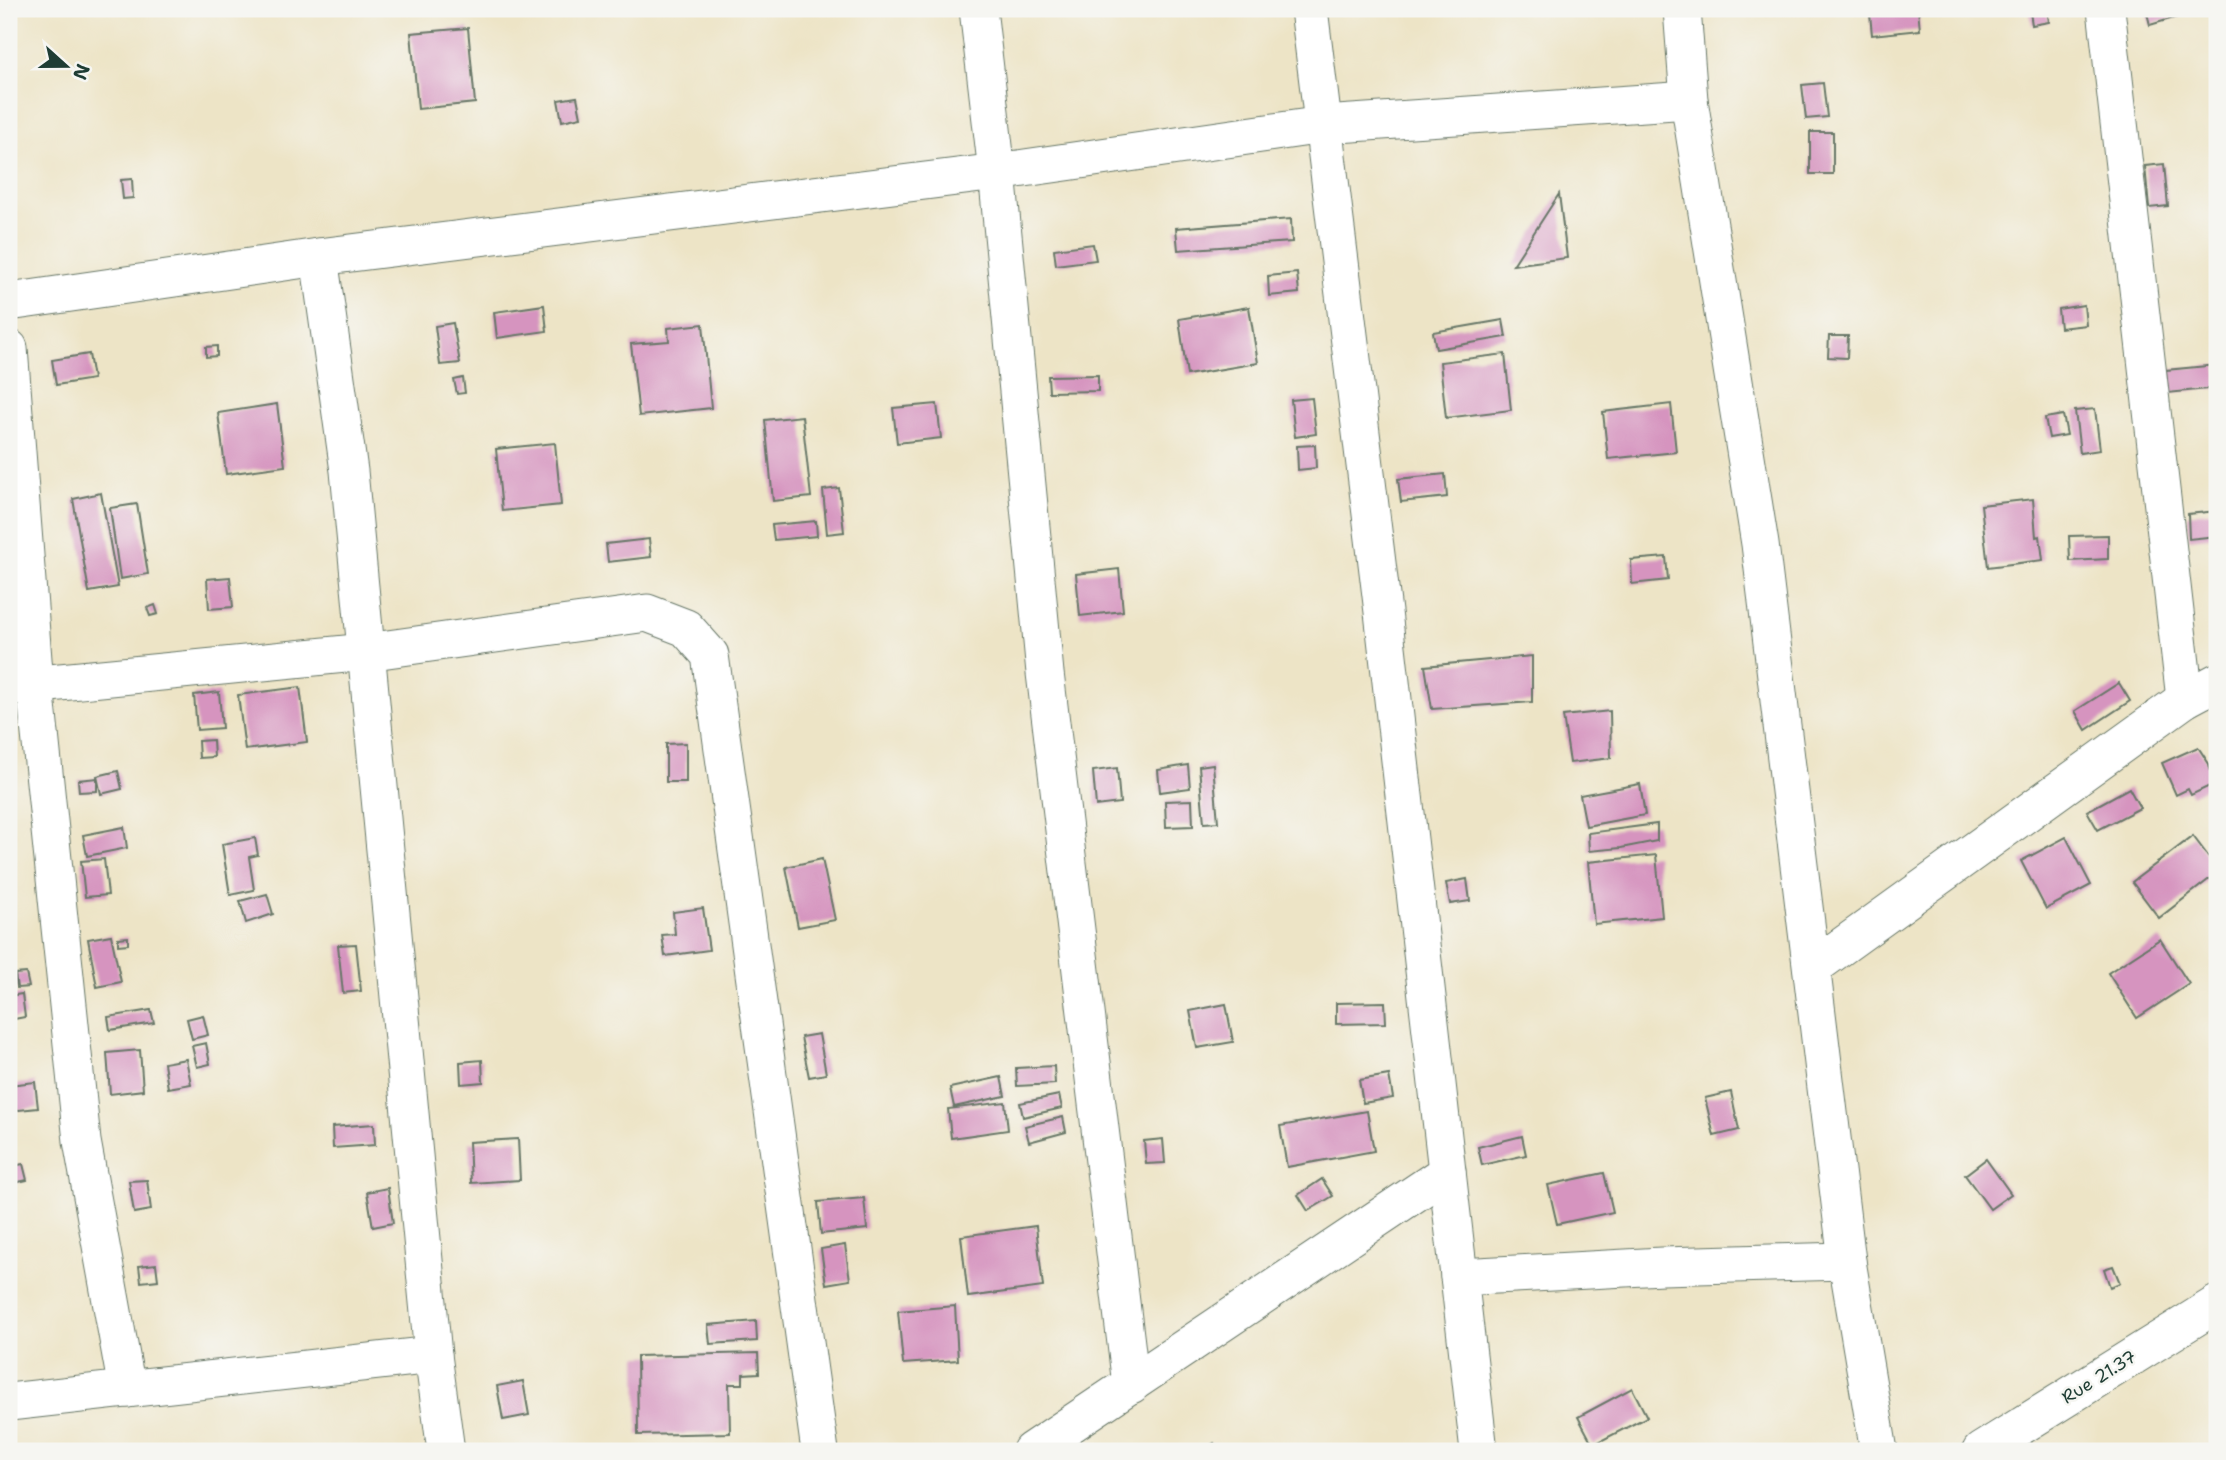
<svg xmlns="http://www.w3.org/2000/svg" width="2226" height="1460" font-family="'Shantell Sans',sans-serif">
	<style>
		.building { fill: #d694bf }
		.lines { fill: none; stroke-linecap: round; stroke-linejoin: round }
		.minor-casing { stroke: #677767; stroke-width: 39 }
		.minor { stroke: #fff; stroke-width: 37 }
		.labels { text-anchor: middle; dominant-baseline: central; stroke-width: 5; stroke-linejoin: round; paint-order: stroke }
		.street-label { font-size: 18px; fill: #1f3d34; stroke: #f6f6f2 }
	</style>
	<rect width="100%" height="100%" fill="#f6f6f2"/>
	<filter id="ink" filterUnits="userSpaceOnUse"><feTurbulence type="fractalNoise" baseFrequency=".0143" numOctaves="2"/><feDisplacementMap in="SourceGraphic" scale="14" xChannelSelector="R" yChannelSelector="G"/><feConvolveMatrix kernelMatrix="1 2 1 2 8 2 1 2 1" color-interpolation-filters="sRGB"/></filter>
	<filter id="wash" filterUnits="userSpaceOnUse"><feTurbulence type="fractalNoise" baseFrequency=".00686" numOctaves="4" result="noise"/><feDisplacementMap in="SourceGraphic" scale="28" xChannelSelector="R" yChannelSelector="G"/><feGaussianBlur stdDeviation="1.57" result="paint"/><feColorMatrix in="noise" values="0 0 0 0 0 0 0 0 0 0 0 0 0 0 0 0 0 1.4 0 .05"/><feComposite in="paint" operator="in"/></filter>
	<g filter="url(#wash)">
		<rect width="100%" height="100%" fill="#ede4c6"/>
		<g id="blocks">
			<g class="building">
				<path d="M 478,9 L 509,9 L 509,10 L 479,14 Z"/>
				<path d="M 1882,9 L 1918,9 L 1920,30 L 1872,35 L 1870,14 L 1882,12 Z"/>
				<path d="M 2047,9 L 2049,22 L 2032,25 L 2030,12 Z"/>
				<path d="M 2146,9 L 2185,9 L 2187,14 L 2150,25 Z"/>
				<path d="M 468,28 L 475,103 L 418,109 L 411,33 Z"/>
				<path d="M 1823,83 L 1827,117 L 1806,119 L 1802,85 Z"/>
				<path d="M 577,97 L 581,117 L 562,121 L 558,100 Z"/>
				<rect x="1810" y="132" width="23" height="42"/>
				<path d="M 2164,164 L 2168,206 L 2149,208 L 2145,166 Z"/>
				<path d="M 132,179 L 133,198 L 123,199 L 121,180 Z"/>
				<path d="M 1559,194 L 1567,258 L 1513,265 Z"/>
				<path d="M 1291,219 L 1292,242 L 1178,250 L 1176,228 Z"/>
				<path d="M 1093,244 L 1096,260 L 1056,265 L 1054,249 Z"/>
				<path d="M 1297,273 L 1299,293 L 1269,296 L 1268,276 Z"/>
				<path d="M 544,305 L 547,331 L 497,338 L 494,312 Z"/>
				<path d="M 2084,305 L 2086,325 L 2060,328 L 2058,309 Z"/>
				<path d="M 1249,307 L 1258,363 L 1187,375 L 1179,319 Z"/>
				<path d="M 1503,320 L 1506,337 L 1436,349 L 1433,332 Z"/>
				<path d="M 453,323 L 460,363 L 440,365 L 435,326 Z"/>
				<path d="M 703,324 L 711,408 L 639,416 L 631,344 L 669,341 L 668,328 Z"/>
				<path d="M 1829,336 L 1848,336 L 1847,358 L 1828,357 Z"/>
				<path d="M 217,346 L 217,356 L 206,357 L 206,347 Z"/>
				<path d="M 89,354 L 93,379 L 56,385 L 52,360 Z"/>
				<path d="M 1505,354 L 1511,410 L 1446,418 L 1440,362 Z"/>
				<path d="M 2217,365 L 2217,388 L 2168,393 L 2166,370 Z"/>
				<path d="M 1098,375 L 1098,391 L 1049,392 L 1048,376 Z"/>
				<path d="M 463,378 L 465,393 L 457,394 L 454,380 Z"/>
				<path d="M 1312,398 L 1316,434 L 1295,437 L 1291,400 Z"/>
				<path d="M 277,404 L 285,466 L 226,474 L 218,413 Z"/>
				<path d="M 937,404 L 941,438 L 897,443 L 893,408 Z"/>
				<path d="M 1671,404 L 1676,452 L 1608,459 L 1603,412 Z"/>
				<path d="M 2095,409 L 2100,450 L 2080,453 L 2075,411 Z"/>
				<path d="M 2063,415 L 2067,435 L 2049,438 L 2045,418 Z"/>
				<path d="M 802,416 L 811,497 L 773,501 L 765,420 Z"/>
				<path d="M 555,443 L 561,505 L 502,511 L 496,449 Z"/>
				<path d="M 1315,445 L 1316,468 L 1298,470 L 1297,446 Z"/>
				<path d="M 1445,474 L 1447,497 L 1401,502 L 1398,479 Z"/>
				<path d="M 839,488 L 844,532 L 827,534 L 823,490 Z"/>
				<path d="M 101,493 L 118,587 L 89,592 L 73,499 Z"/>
				<path d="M 2033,499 L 2036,537 L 2040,536 L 2043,560 L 1988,567 L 1981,505 Z"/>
				<path d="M 137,504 L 148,574 L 120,579 L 110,508 Z"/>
				<path d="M 2217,511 L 2217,536 L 2189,539 L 2188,514 Z"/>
				<path d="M 816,521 L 817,536 L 774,540 L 772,525 Z"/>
				<path d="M 2108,535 L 2108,559 L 2070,561 L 2069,536 Z"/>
				<path d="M 649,539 L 651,557 L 608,562 L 606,544 Z"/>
				<path d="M 1666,557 L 1668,580 L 1632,584 L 1631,560 Z"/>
				<path d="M 1119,569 L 1123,611 L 1080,616 L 1076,574 Z"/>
				<path d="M 230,577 L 233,607 L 209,609 L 207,579 Z"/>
				<path d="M 155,605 L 158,614 L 150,616 L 147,608 Z"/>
				<path d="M 1532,656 L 1532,702 L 1432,709 L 1425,666 Z"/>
				<path d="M 2119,683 L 2130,701 L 2086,730 L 2075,711 Z"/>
				<path d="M 300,687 L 307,742 L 245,750 L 238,695 Z"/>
				<path d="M 219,692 L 222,728 L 197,730 L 194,695 Z"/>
				<path d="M 1610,711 L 1611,758 L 1570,763 L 1563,716 Z"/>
				<path d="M 213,740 L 214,757 L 199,758 L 198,741 Z"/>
				<path d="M 686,743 L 686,782 L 666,782 L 666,744 Z"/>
				<path d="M 2198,747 L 2209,764 L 2214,784 L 2191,795 L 2188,789 L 2176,795 L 2162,763 Z"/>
				<path d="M 1213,764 L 1218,822 L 1204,823 L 1199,766 Z"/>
				<path d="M 1188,765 L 1190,788 L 1160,792 L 1158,770 Z"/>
				<path d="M 1117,768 L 1120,803 L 1096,806 L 1093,771 Z"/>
				<path d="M 118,771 L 122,789 L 101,794 L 97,776 Z"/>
				<path d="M 97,778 L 97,791 L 79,792 L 78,780 Z"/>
				<path d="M 1640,784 L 1645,815 L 1586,826 L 1580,795 Z"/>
				<path d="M 2129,788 L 2140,808 L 2098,830 L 2087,811 Z"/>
				<path d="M 1192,800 L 1193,826 L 1166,827 L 1165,801 Z"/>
				<path d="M 1657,824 L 1657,841 L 1621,848 L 1589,851 L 1588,833 Z"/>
				<path d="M 124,827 L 127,848 L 87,856 L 83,835 Z"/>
				<path d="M 2193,836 L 2217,868 L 2217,873 L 2159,918 L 2132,882 Z"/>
				<path d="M 2066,837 L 2091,885 L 2046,909 L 2021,861 Z"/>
				<path d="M 255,838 L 258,855 L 249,857 L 254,890 L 230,895 L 222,844 Z"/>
				<path d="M 1656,855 L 1662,917 L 1594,924 L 1588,862 Z"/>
				<path d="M 104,859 L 108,895 L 85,897 L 81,861 Z"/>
				<path d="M 822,859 L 835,920 L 798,927 L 786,867 Z"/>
				<path d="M 1467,879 L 1470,901 L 1450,904 L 1446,883 Z"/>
				<path d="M 267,894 L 273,914 L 246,923 L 240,901 Z"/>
				<path d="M 703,908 L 709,950 L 665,956 L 662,935 L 675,934 L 673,912 Z"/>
				<path d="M 111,935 L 121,982 L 97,987 L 88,939 Z"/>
				<path d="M 128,937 L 128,944 L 118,945 L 118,938 Z"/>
				<path d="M 2160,939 L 2189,984 L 2137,1018 L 2108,973 Z"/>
				<path d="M 356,944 L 361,991 L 343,993 L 338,945 Z"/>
				<path d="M 26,973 L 29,987 L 17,988 L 15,974 Z"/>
				<path d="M 22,994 L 25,1017 L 9,1020 L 9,996 Z"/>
				<path d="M 1385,1002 L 1386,1023 L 1336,1024 L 1336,1003 Z"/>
				<path d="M 1226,1004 L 1233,1042 L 1197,1048 L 1190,1011 Z"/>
				<path d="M 151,1010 L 154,1023 L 110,1030 L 108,1017 Z"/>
				<path d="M 203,1015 L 208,1035 L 192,1039 L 187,1019 Z"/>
				<path d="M 819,1034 L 826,1074 L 809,1077 L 801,1037 Z"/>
				<path d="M 206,1043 L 210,1064 L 197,1067 L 192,1046 Z"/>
				<path d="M 140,1050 L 143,1090 L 110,1094 L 107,1053 Z"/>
				<path d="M 186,1059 L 191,1084 L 168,1088 L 164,1063 Z"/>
				<path d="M 482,1060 L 483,1082 L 461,1084 L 460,1062 Z"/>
				<path d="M 1054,1066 L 1055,1084 L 1017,1086 L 1016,1068 Z"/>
				<path d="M 1389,1075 L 1393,1098 L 1363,1103 L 1359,1080 Z"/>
				<path d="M 1001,1077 L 1005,1096 L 954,1107 L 950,1088 Z"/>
				<path d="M 35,1082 L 38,1108 L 9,1111 L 9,1085 Z"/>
				<path d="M 1731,1092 L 1739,1130 L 1714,1136 L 1705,1098 Z"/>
				<path d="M 1059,1095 L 1062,1108 L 1023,1117 L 1020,1103 Z"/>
				<path d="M 1005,1102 L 1008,1130 L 951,1138 L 948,1109 Z"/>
				<path d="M 1367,1111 L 1374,1151 L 1287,1167 L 1280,1126 Z"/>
				<path d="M 1063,1117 L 1066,1132 L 1029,1142 L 1025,1126 Z"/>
				<path d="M 374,1124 L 375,1145 L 333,1148 L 332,1127 Z"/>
				<path d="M 1522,1136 L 1526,1155 L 1482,1165 L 1478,1147 Z"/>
				<path d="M 518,1139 L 520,1180 L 471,1183 L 469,1142 Z"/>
				<path d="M 1163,1139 L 1165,1163 L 1146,1164 L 1144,1141 Z"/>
				<path d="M 1986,1159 L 2011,1194 L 1990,1209 L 1965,1175 Z"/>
				<path d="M 23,1164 L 27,1180 L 10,1184 L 9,1167 Z"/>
				<path d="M 1604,1173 L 1613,1212 L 1557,1224 L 1548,1185 Z"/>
				<path d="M 1322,1179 L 1333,1196 L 1308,1211 L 1298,1195 Z"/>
				<path d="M 147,1180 L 151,1210 L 134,1213 L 129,1181 Z"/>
				<path d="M 388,1188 L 393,1223 L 373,1227 L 367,1192 Z"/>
				<path d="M 864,1198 L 867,1229 L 821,1234 L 818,1202 Z"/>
				<path d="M 1036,1226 L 1043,1287 L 968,1297 L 961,1236 Z"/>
				<path d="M 845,1245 L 850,1280 L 826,1284 L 821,1249 Z"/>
				<path d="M 156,1264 L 158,1280 L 141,1282 L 139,1266 Z"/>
				<path d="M 2113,1266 L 2120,1283 L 2110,1287 L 2104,1269 Z"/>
				<path d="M 955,1306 L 958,1360 L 903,1364 L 898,1311 Z"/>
				<path d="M 756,1321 L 757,1341 L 710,1344 L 708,1325 Z"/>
				<path d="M 758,1353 L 759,1373 L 743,1374 L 743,1384 L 729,1384 L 730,1433 L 638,1435 L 637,1356 Z"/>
				<path d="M 523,1381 L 529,1415 L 503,1420 L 497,1386 Z"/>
				<path d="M 1632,1388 L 1647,1417 L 1593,1445 L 1578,1417 Z"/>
				<path d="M 1214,1443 L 1220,1451 L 1200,1451 L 1211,1445 Z"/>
			</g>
		</g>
	</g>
	<g filter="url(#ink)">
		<use href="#blocks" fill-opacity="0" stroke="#677767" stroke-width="2"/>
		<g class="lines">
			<g class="minor-casing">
				<g id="minor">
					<path d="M 978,9 L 997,172 L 1045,673 L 1131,1385"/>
					<path d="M 1309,9 L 1383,612 L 1479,1451"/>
					<path d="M 1682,9 L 1689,100 L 1760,544 L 1847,1261 L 1879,1451"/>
					<path d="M 2106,9 L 2185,699"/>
					<path d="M 319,257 L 349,471 L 433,1355 L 446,1451"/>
					<path d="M 9,302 L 319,257 L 997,172 L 1323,125 L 1689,100"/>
					<path d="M 9,348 L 35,685 L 82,1141 L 127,1389"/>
					<path d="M 9,687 L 366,652 L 647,613 L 686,628 L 710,655 L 820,1451"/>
					<path d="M 1812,968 L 2185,699 L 2217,682"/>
					<path d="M 1459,1277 L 1662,1266 L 1847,1261"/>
					<path d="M 9,1402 L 433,1355"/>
					<path d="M 1031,1451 L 1447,1172"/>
					<path d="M 1981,1451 L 2217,1304"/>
				</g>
			</g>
			<use href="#minor" class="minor"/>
		</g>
	</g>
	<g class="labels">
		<g class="street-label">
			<text transform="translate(2099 1377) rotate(-32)">Rue 21.37</text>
		</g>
	</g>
	<rect width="2226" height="1460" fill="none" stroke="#f6f6f2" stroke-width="35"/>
	<g transform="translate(66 66) rotate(111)" stroke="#f6f6f2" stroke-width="5" paint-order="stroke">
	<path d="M0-5L12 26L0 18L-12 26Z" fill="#1f3d34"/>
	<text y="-10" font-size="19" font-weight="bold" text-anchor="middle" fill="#1f3d34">N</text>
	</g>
</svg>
